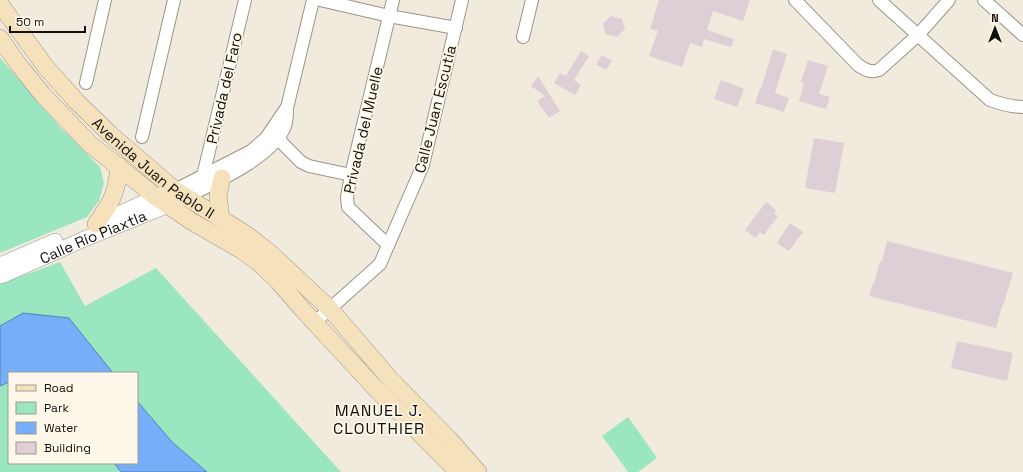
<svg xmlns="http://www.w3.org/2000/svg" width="1023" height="472" font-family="'Space Grotesk',sans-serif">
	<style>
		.green { fill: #9ae6c1 }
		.water { fill: #77aef9; stroke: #597fb2 }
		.building { fill: #decfd7 }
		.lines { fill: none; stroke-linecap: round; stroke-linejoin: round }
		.minor-casing { stroke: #9b9589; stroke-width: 14 }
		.tertiary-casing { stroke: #9b9589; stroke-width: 16 }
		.secondary-casing { stroke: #9b9589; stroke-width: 18 }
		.minor { stroke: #fff; stroke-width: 12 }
		.tertiary { stroke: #fff; stroke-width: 15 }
		.secondary { stroke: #f6e1bd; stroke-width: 17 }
		.labels { text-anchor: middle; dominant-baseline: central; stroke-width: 3.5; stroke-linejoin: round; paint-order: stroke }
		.street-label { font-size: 15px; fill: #12100c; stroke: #fef8ea }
		.neighbourhood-label { font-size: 16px; letter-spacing: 1px; fill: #12100c; stroke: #fef8ea }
	</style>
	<rect width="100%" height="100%" fill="#f1ebdd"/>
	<g class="green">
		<path d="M 0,58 L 59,126 L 100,167 L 104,183 L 99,201 L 87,217 L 0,253 Z"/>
		<path d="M 60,262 L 85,306 L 156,268 L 341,472 L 207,472 L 172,442 L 137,401 L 137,373 L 113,373 L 69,318 L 23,313 L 0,326 L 0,284 Z"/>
		<path d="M 9,382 L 9,463 L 114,463 L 121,472 L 0,472 L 0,386 Z"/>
		<path d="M 628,417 L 657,458 L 638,472 L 628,472 L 602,436 Z"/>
	</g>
	<g class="water">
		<path d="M 23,313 L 69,318 L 113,373 L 9,373 L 9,382 L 0,386 L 0,326 Z"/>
		<path d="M 137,401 L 172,442 L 207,472 L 121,472 L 114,463 L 137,463 Z"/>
	</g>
	<g class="building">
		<path d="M 659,0 L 750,0 L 743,21 L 713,11 L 707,30 L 734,39 L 731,47 L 704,39 L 702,47 L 690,43 L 682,67 L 649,56 L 658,31 L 650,29 Z"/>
		<path d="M 611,16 L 622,19 L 625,29 L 617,37 L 606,34 L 603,24 Z"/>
		<path d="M 773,49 L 787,54 L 775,93 L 789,98 L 784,112 L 755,103 L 760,88 L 761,89 Z"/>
		<path d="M 581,51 L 589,56 L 574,80 L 581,85 L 575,95 L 554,83 L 560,73 L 566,76 Z"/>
		<path d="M 602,55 L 612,61 L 606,70 L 596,64 Z"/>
		<path d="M 808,60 L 828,66 L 819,94 L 830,97 L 826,109 L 799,101 L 804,83 L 801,82 Z"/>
		<path d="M 538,76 L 560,111 L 549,118 L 537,101 L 545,96 L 531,86 Z"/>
		<path d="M 721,80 L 744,89 L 737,107 L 714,99 Z"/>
		<path d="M 814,138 L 844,143 L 835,193 L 805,188 Z"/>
		<path d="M 766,202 L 776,210 L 774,213 L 778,216 L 764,235 L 760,232 L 755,238 L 745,230 Z"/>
		<path d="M 790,223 L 803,232 L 789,251 L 777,243 Z"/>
		<path d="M 887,241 L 1013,273 L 1003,306 L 1002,306 L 996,328 L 869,296 L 873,283 L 874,284 L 880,261 L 882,262 Z"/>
		<path d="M 957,341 L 1013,353 L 1007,381 L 951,368 Z"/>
	</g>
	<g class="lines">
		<g class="minor-casing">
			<g id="minor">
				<path d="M 320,0 L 389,16 L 456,28"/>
				<path d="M 795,0 L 858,65 C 865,70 871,73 879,70 L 918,35 L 949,0"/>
				<path d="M 879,0 L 990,100 C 1001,104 1011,107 1023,107"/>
				<path d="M 984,0 L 1023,35"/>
				<path d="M 523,37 L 532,0"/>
				<path d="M 86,83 L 105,0"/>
				<path d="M 142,137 L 174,0"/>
				<path d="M 278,139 L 301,162 L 309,166 L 351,175"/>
				<path d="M 203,176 L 245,0"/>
				<path d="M 175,190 L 251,151 L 266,138 L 285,110"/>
				<path d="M 186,197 C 214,183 274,157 285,126 C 287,121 287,113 287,108 L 313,0"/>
				<path d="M 388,245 L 348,207 L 347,197 L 351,175 L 393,0"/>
				<path d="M 315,322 L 380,264 L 423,165 L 462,0"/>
			</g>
		</g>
		<g class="tertiary-casing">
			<g id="tertiary">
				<path d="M 96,224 L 165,193"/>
				<path d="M 0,265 L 55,241"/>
				<path id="s1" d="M 0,276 L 4,275 L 82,240 L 178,201"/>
			</g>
		</g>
		<g class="secondary-casing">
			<g id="secondary">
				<path id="s2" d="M 0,4 L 45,66 L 76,101 L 111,135 L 175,190 L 247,235 L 269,252 L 330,309 L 391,380 L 449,439 L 478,472"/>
				<path d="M 0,38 L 18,64 L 43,95 L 90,144 L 156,197 L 191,221 L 241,250 L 258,262 L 278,281 L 303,310 L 377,390 L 458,472"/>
				<path d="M 221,219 L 218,196 L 222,178"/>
				<path d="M 96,224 C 111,203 117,193 119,166"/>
			</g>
		</g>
		<use href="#minor" class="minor"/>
		<use href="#tertiary" class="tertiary"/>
		<use href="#secondary" class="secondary"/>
	</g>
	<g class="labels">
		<g class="street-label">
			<text transform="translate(224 88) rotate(-77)">Privada del Faro</text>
			<text transform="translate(435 109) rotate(-76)">Calle Juan Escutia</text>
			<text transform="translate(363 130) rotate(-77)">Privada del Muelle</text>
			<text stroke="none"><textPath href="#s2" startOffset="226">Avenida Juan Pablo II</textPath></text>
			<text stroke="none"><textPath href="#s1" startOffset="101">Calle Río Piaxtla</textPath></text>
		</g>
		<g class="neighbourhood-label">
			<text x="379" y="410">MANUEL J.<tspan x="379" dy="18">CLOUTHIER</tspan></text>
		</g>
	</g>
	<rect x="8" y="372" width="130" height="92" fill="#fef8ea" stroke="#a09b91"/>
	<rect x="16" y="385" width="20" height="6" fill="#f6e1bd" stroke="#a09b91"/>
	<text x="44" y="392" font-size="12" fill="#12100c">Road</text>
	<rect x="16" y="402" width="20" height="12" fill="#9ae6c1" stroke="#a09b91"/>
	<text x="44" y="412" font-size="12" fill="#12100c">Park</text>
	<rect x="16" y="422" width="20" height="12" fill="#77aef9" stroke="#a09b91"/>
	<text x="44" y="432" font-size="12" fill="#12100c">Water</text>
	<rect x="16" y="442" width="20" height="12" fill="#decfd7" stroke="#a09b91"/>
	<text x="44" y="452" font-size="12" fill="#12100c">Building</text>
	<g transform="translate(995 28)" stroke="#fef8ea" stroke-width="3" paint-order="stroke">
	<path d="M0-3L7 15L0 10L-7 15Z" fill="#12100c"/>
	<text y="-6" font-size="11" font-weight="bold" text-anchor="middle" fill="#12100c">N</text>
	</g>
	<path d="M10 26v6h75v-6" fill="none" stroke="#12100c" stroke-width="2"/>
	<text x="16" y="26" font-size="12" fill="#12100c" stroke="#fef8ea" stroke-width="3" paint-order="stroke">50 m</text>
</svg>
